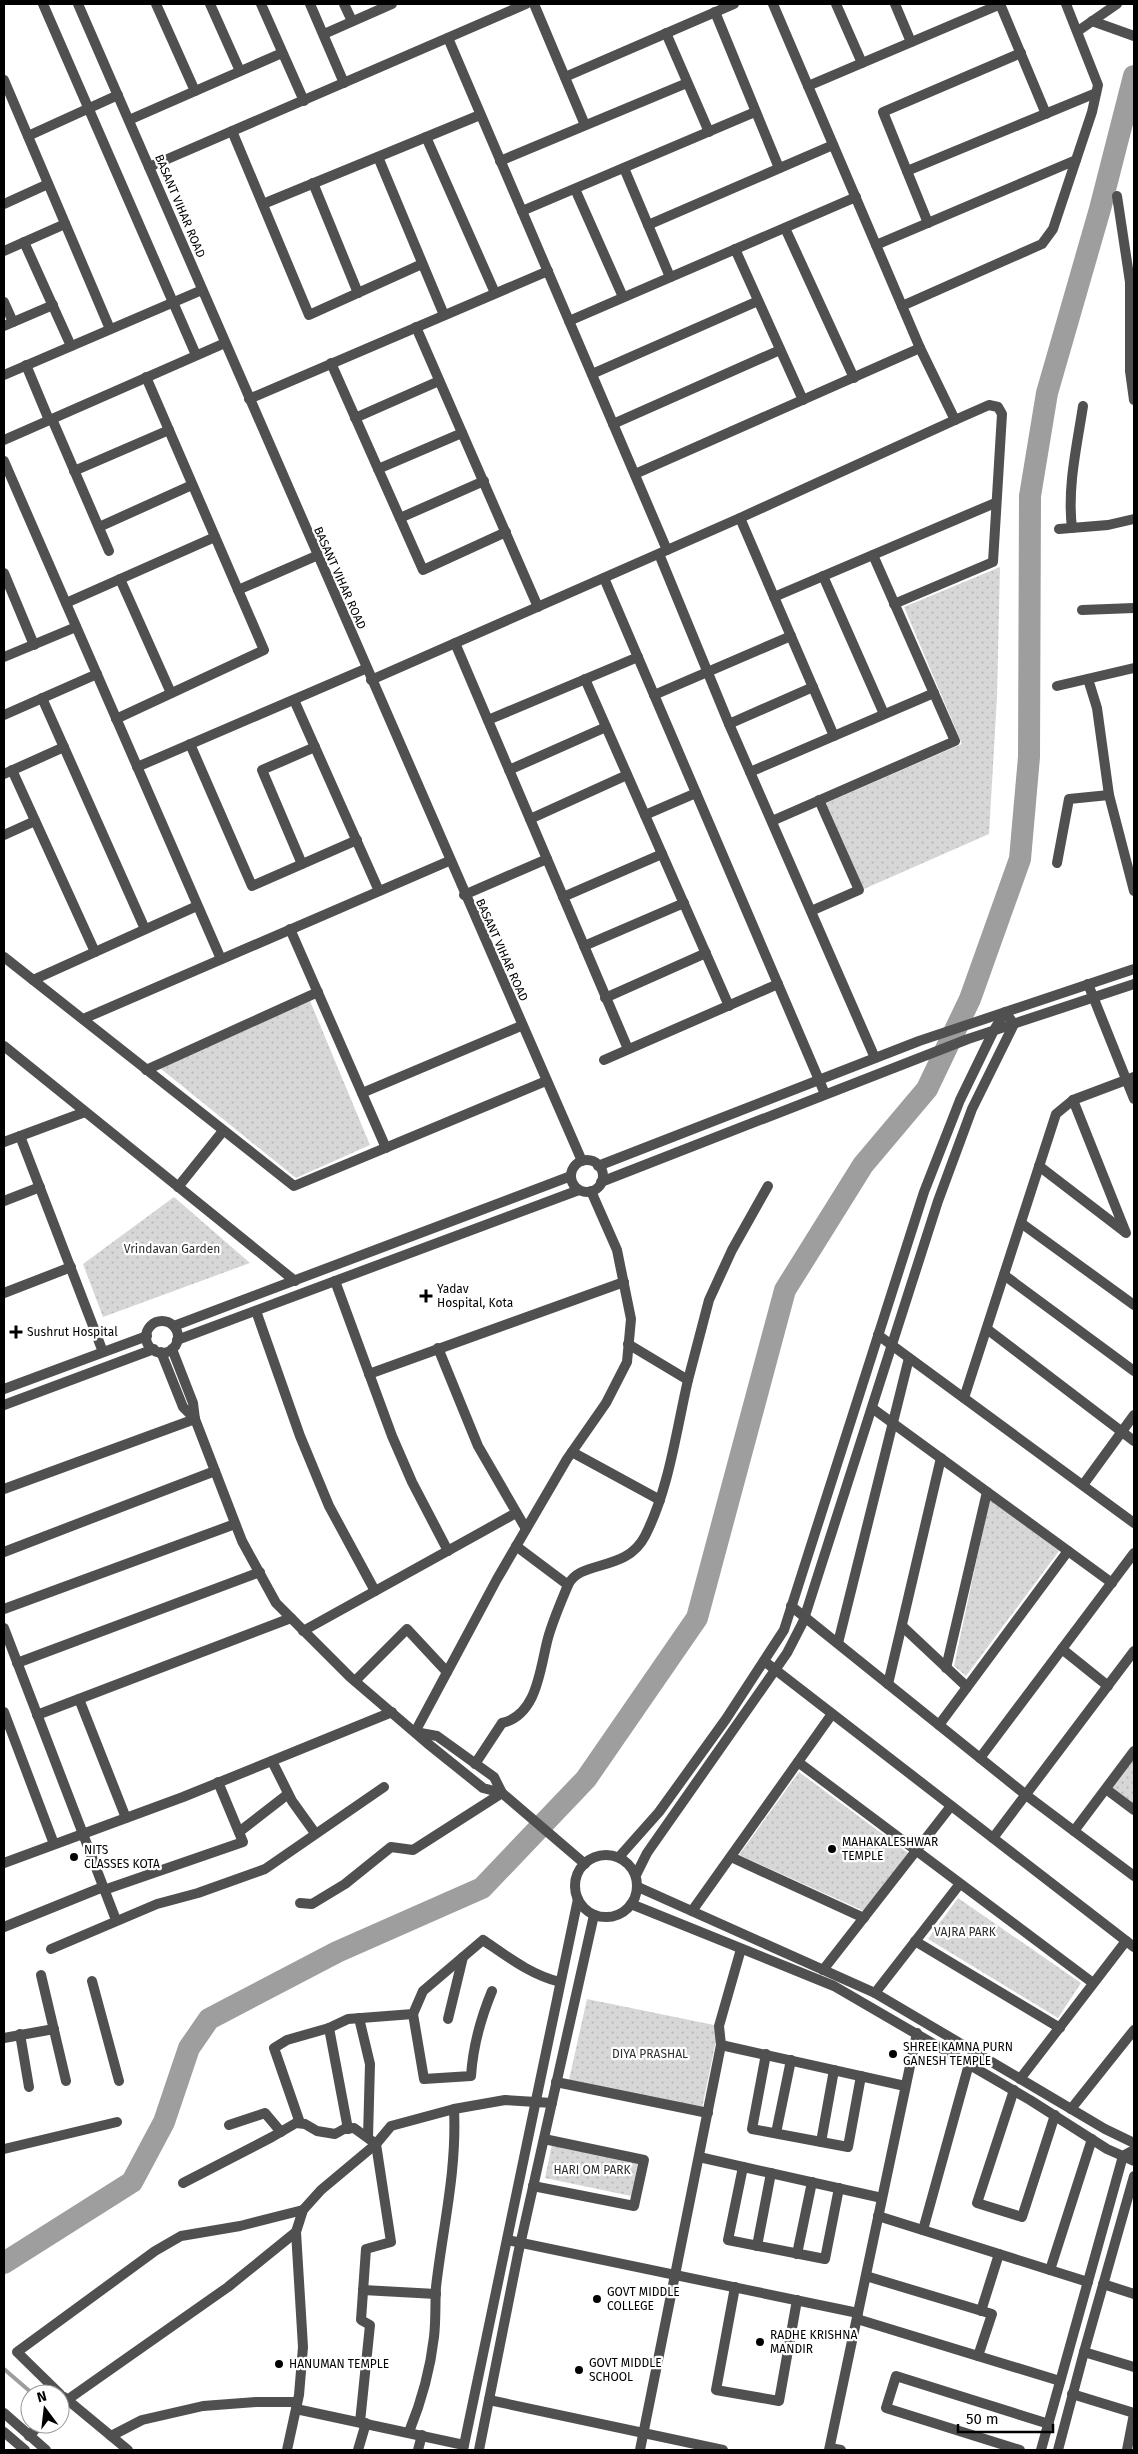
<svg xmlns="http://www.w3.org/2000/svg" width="1138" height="2454" font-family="'Fira Sans',sans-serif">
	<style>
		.grass { fill: url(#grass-dots) }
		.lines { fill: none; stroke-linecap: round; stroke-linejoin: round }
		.stream { stroke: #9e9e9e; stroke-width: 4 }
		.river { stroke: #9e9e9e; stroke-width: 22 }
		.minor { stroke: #505050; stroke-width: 10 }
		.tertiary { stroke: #505050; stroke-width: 10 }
		.poi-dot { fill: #000; stroke: #fff; stroke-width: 2 }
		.labels { text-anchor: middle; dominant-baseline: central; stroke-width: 4.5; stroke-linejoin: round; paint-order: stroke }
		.street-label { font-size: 12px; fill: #000; stroke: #fff }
		.park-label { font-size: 12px; fill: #2e2e2e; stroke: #fff }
		.poi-label { font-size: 12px; fill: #000; stroke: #fff; text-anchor: start }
	</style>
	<defs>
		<pattern id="grass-dots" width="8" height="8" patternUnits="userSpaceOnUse" patternTransform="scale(1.25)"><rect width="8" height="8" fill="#d7d7d7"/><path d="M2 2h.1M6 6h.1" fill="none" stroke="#b7b7b7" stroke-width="1.8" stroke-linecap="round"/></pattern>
	</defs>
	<rect width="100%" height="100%" fill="#fff"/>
	<g class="grass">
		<path d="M 1000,567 L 997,697 L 989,834 L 864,889 L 826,803 L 962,744 L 904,607 Z"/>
		<path d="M 310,1001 L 370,1145 L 296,1178 L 160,1068 Z"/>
		<path d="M 174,1197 L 250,1263 L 103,1317 L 83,1264 Z"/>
		<path d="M 990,1497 L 1059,1551 L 966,1676 L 954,1666 Z"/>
		<path d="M 1134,1759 L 1134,1805 L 1112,1789 Z"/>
		<path d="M 799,1772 L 908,1853 L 864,1911 L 739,1855 Z"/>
		<path d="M 958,1898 L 1081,1983 L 1058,2018 L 928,1939 Z"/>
		<path d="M 587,1999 L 719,2026 L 702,2108 L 569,2080 Z"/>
		<path d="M 552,2144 L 638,2162 L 631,2196 L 545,2178 Z"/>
	</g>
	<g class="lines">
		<path class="stream" d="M 4,2369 L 33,2394"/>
		<path class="river" d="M 4,2263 L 132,2182 L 164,2122 L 189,2048 L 209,2019 L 337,1952 L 482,1888 L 586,1779 L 697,1618 L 785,1290 L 863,1165 L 927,1089 L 970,999 L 1020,859 L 1029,757 L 1030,496 L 1047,393 L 1100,209 L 1134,76"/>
		<g class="minor">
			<path d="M 43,4 L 196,355"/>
			<path d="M 78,4 L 582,1161"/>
			<path d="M 156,4 L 195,91"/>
			<path d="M 210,4 L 240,71"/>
			<path d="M 261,4 L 304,101"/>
			<path d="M 310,4 L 344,83"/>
			<path d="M 344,4 L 352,21"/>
			<path d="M 534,4 L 585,125"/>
			<path d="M 773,4 L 920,348 L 955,420"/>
			<path d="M 836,4 L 862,63"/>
			<path d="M 895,4 L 911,42"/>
			<path d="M 1000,4 L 1046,114"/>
			<path d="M 715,12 L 779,168"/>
			<path d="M 1092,21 L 1134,36"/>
			<path d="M 1078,31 L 1117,4"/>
			<path d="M 666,33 L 709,132"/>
			<path d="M 324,34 L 392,4"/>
			<path d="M 448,38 L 667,550"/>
			<path d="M 565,77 L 734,4"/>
			<path d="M 4,80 L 110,329"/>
			<path d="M 808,86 L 1001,4"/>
			<path d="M 129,120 L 282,53"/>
			<path d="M 232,131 L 309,315 L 422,264"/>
			<path d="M 28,136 L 118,95"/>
			<path d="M 426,137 L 495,293"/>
			<path d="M 378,157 L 444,315"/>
			<path d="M 500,161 L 687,83"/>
			<path d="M 149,167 L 526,4"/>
			<path d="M 624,168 L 670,277"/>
			<path d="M 907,171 L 1096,93"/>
			<path d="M 313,183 L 358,293"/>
			<path d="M 575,189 L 623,297"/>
			<path d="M 1117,196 L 1130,282 L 1130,371 L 1134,400"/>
			<path d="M 4,204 L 48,184"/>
			<path d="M 263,204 L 480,115"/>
			<path d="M 522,211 L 755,112"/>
			<path d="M 928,223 L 883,112 L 1021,53"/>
			<path d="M 648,225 L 833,145"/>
			<path d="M 785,228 L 854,378"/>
			<path d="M 24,242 L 71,346"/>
			<path d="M 876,245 L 1076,160"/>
			<path d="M 735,249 L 803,400"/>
			<path d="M 4,251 L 65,224"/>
			<path d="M 4,302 L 13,322"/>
			<path d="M 902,306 L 1042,244 L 1053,229 L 1092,112 L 1098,85 L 1066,4"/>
			<path d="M 569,321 L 856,197"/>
			<path d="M 4,326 L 53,305"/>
			<path d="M 416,327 L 538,607"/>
			<path d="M 331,363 L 423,570 L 506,532"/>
			<path d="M 26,365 L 49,420"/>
			<path d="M 592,374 L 758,301"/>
			<path d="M 4,375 L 202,290"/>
			<path d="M 249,399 L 548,271"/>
			<path d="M 355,418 L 439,381"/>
			<path d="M 52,419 L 109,551"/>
			<path d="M 613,424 L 780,350"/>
			<path d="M 4,440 L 225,343"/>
			<path d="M 4,461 L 221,959"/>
			<path d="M 378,469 L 462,433"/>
			<path d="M 74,471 L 169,430"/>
			<path d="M 635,474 L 920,348"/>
			<path d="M 400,518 L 484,481"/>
			<path d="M 740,518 L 834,736"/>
			<path d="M 99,527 L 192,485"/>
			<path d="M 1072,528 C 1067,487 1077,446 1083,406"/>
			<path d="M 1059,529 L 1108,525 L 1134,519"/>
			<path d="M 659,554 L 729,724 L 875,1058"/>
			<path d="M 4,573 L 34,645"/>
			<path d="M 823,576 L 884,714"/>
			<path d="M 604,578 L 825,1094"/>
			<path d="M 120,579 L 171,693"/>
			<path d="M 238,590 L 316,556"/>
			<path d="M 774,597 L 995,503"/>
			<path d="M 66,603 L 215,537"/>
			<path d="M 1082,610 L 1134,608"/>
			<path d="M 455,643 L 628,1049"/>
			<path d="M 4,657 L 76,627"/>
			<path d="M 585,679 L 729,1006"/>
			<path d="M 1088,679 L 1097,708 L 1109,795 L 1134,891"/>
			<path d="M 371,680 L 740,518 L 955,420 L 989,405 L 998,407 L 1002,414 L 993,562 L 894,604"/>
			<path d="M 1057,686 L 1134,668"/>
			<path d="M 654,695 L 791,636"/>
			<path d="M 42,698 L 145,929"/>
			<path d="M 294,700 L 379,891"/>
			<path d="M 4,715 L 97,674"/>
			<path d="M 116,719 L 264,650 L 146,377"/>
			<path d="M 488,720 L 638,657"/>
			<path d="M 729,724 L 813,687"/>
			<path d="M 190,744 L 252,886 L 357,840"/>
			<path d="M 137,767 L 365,669"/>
			<path d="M 12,770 L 95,952"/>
			<path d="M 509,770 L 606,727"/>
			<path d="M 750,772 L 934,693"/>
			<path d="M 4,774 L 64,747"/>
			<path d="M 645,815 L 696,793"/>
			<path d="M 530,819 L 627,775"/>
			<path d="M 772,821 L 955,741 L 873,555"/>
			<path d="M 4,835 L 35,821"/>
			<path d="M 1057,863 L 1069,799 L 1109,795"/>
			<path d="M 302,864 L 262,770 L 315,747"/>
			<path d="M 464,895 L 547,859"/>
			<path d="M 563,897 L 662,854"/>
			<path d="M 811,911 L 859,890 L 819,800"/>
			<path d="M 290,929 L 386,1148"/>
			<path d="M 584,946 L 684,903"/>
			<path d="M 4,957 L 294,1186 L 546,1081"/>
			<path d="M 33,980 L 197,906"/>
			<path d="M 1088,984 L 1134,1099"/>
			<path d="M 605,998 L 706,953"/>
			<path d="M 83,1019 L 449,861"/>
			<path d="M 4,1046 L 295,1281"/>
			<path d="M 604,1060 L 778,984"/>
			<path d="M 146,1070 L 318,992"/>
			<path d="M 362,1093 L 521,1026"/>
			<path d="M 1073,1100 L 1126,1233"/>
			<path d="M 20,1136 L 103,1352"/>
			<path d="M 4,1142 L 85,1112"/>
			<path d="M 1039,1166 L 1125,1232"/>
			<path d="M 178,1187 L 223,1131"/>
			<path d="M 4,1201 L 40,1187"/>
			<path d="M 1021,1223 L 1134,1305"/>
			<path d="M 1004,1275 L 1134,1371"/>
			<path d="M 335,1281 L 392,1436 L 412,1482 L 448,1551"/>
			<path d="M 4,1293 L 71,1267"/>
			<path d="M 256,1311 L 300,1436 L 329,1506 L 375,1591"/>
			<path d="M 987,1329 L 1134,1441"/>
			<path d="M 878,1335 L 1134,1523"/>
			<path d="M 438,1348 L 478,1446 L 526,1529"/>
			<path d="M 369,1374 L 624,1282"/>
			<path d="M 688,1380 L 709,1300 L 732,1250 L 768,1186"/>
			<path d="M 964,1398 L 1056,1114 L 1073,1100 L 1134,1077"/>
			<path d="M 872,1408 L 1112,1583"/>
			<path d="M 572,1452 L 660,1500"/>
			<path d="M 1083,1485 L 1134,1415"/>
			<path d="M 4,1489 L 195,1419"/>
			<path d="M 516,1546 L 568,1585"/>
			<path d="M 4,1552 L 215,1471"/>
			<path d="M 791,1606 L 1026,1795 L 1134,1876"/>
			<path d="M 4,1609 L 235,1524"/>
			<path d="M 902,1626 L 967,1687"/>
			<path d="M 4,1628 L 116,1920"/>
			<path d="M 303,1631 L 516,1513"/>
			<path d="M 838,1643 L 909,1358"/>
			<path d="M 1062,1649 L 1108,1686"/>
			<path d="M 764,1661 L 1134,1947"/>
			<path d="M 17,1663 L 260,1572"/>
			<path d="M 946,1668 L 987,1492"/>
			<path d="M 355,1681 L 407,1629 L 447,1672"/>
			<path d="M 888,1684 L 941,1458"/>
			<path d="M 79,1699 L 126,1818"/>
			<path d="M 4,1712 L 54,1844"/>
			<path d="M 37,1715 L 291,1618"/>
			<path d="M 939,1725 L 1068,1551"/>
			<path d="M 415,1732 L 497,1579 L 567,1459 L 606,1403 L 627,1362 L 631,1319 L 617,1250 L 591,1191"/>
			<path d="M 980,1758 L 1134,1553"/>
			<path d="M 272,1761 L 292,1801 L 315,1833"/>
			<path d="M 798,1762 L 1093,1983"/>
			<path d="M 475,1764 L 502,1723 C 538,1715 540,1667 548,1638 C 553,1620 561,1602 568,1585 C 580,1559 626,1573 645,1536 C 669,1489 676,1432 688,1380 L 628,1344"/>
			<path d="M 1106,1789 L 1134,1810"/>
			<path d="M 1074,1831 L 1134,1751"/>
			<path d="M 239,1832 L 288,1794"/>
			<path d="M 993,1838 L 1134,1651"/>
			<path d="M 731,1857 L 864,1918"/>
			<path d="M 4,1863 L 183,1797 L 392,1712"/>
			<path d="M 104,1890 L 243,1842 L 218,1782"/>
			<path d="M 300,1903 L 312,1904 L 345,1884 L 391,1847 L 413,1850 L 502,1793"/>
			<path d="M 692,1911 L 832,1714"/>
			<path d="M 4,1927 L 103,1887"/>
			<path d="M 915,1941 L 1060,2028"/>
			<path d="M 51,1949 L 157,1904 L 198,1893 L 265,1869 L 384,1787"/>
			<path d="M 823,1970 L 951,1806"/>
			<path d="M 41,1975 L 66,2081"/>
			<path d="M 92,1981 L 119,2081"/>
			<path d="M 875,1993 L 959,1885"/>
			<path d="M 413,2014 L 424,2079 L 471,2076 C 473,2045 480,2020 492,1991"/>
			<path d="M 359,2018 L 370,2064 L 368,2137"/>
			<path d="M 448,2019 L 463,1957"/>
			<path d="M 329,2028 L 348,2129"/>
			<path d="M 20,2034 L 29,2087"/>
			<path d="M 4,2038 L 54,2029"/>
			<path d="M 721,2045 L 905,2086"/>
			<path d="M 766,2054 L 752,2129 L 848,2147 L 861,2076"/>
			<path d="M 1020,2079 L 1126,1941"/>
			<path d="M 556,2082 L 708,2113"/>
			<path d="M 1014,2090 L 977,2203 L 1022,2217 L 1055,2115"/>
			<path d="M 1071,2109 L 1134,2030"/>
			<path d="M 300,2123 L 274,2048 L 287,2040 L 329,2028 L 348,2019 L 413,2014 L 423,1991 L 483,1940 C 508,1957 531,1975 560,1982"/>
			<path d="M 229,2125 L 265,2113 L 281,2132"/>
			<path d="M 776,2133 L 791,2060"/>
			<path d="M 821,2142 L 834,2070"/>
			<path d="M 4,2149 L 117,2122"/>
			<path d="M 699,2157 L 882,2198"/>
			<path d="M 743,2167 L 728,2240 L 825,2259 L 839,2188"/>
			<path d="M 183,2183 L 272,2137 L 296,2123 L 305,2124 L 317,2131 L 335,2134 L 344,2129 L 354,2128 L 376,2144 L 391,2242 L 366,2249 L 361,2320 L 370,2325 L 360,2422"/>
			<path d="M 533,2186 L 634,2206 L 644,2160 L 544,2139"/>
			<path d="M 878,2216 L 1088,2282"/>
			<path d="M 923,2230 L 969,2064"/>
			<path d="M 507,2240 L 858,2313"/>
			<path d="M 757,2246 L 771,2173"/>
			<path d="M 797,2254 L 812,2182"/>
			<path d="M 1050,2270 L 1092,2139"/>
			<path d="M 866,2276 L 992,2314 L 978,2356"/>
			<path d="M 1103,2284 L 1134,2294"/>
			<path d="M 735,2287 L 716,2390 L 779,2401 L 797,2300"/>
			<path d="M 363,2290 L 436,2294"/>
			<path d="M 981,2311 L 999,2254"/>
			<path d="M 857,2319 L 1060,2381"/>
			<path d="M 1084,2352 L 1134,2367"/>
			<path d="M 60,2394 L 17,2352 L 155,2251 L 181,2236 L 240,2226 L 303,2210"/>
			<path d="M 1072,2394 L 1134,2413"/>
			<path d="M 64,2397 L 128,2450"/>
			<path d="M 489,2400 L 723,2450"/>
			<path d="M 60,2405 L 228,2287 L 296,2232"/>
			<path d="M 296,2409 L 464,2445"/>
			<path d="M 409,2432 C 422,2400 430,2372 434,2337 C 436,2320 435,2304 436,2287 C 443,2226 457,2171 454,2109"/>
			<path d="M 29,2436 L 40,2424"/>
			<path d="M 111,2436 L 142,2420 L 203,2406 L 256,2402 L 297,2402"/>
			<path d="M 830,2448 L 841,2450"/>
			<path d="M 287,2450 L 299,2395 L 303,2347 L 296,2232 L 303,2210 L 321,2190 L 376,2144 L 391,2126 L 454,2109 L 505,2100 L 552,2103"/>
			<path d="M 358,2450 L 366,2423"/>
			<path d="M 418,2450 L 422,2435"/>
			<path d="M 640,2450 L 721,2045 L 719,2026 L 741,1949"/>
			<path d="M 829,2450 L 917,2033"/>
			<path d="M 1020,2450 L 886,2408 L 896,2376 L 1049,2424"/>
			<path d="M 1041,2450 L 1123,2156 L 1134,2150"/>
			<path d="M 1058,2450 L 1084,2352 L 1134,2176"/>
			<path d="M 1127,2450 L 1134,2414"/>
		</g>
		<g class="tertiary">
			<circle cx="587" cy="1176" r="16"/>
			<path d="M 598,1166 L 919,1041 L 1134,969"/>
			<path d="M 601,1182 L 968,1039 L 1134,984"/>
			<circle cx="162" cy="1337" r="16"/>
			<path d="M 174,1326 L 571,1176"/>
			<path d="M 177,1340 L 579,1190"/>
			<path d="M 172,1349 L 193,1403 L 195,1419 L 242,1541 L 276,1603 L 350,1677 L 427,1743 L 483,1788 L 502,1793"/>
			<path d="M 161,1352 L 183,1407 L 195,1419"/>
			<path d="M 4,1389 L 147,1336"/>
			<path d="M 4,1405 L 154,1349"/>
			<path d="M 415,1732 L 437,1736 L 494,1777 L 502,1793 L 585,1864"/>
			<circle cx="606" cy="1886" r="31"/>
			<path d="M 619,1857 L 659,1812 L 726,1719 L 784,1630 L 924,1192 L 960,1100 L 994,1030 L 1005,1012 L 1014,1024 L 972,1109 L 938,1201 L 803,1622 L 787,1653 L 647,1853 L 636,1875"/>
			<path d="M 638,1887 L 875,1993 L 1105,2129 L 1134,2143"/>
			<path d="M 631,1904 L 834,1986 L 1030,2100 L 1107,2149 L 1134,2161"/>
			<path d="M 4,2413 L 46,2450"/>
			<path d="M 4,2432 L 25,2450"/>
			<path d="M 463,2450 L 578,1899"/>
			<path d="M 479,2450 L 518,2254 L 594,1915"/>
		</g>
	</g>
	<g class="poi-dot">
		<path d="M423.5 1288.5h5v5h5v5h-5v5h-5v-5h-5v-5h5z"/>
		<path d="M13.5 1324.5h5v5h5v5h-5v5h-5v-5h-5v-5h5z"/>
		<circle cx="832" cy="1849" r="5"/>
		<circle cx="74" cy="1857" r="5"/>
		<circle cx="893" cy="2054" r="5"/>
		<circle cx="597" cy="2299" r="5"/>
		<circle cx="760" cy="2342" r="5"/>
		<circle cx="279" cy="2364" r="5"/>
		<circle cx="579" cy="2370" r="5"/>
	</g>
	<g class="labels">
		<g class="street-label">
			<text transform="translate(180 206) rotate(67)">BASANT VIHAR ROAD</text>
			<text transform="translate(340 578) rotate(66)">BASANT VIHAR ROAD</text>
			<text transform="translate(502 950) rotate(66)">BASANT VIHAR ROAD</text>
		</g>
		<g class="park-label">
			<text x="172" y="1249">Vrindavan Garden</text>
			<text x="965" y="1932">VAJRA PARK</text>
			<text x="650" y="2054">DIYA PRASHAL</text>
			<text x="592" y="2170">HARI OM PARK</text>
		</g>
		<g class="poi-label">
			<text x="437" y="1289">Yadav<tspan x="437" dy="14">Hospital, Kota</tspan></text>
			<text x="27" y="1332">Sushrut Hospital</text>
			<text x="842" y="1842">MAHAKALESHWAR<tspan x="842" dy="14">TEMPLE</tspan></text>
			<text x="84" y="1850">NITS<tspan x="84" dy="14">CLASSES KOTA</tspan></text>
			<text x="903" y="2047">SHREE KAMNA PURN<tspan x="903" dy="14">GANESH TEMPLE</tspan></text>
			<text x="607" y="2292">GOVT MIDDLE<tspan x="607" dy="14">COLLEGE</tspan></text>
			<text x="770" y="2335">RADHE KRISHNA<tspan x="770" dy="14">MANDIR</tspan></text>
			<text x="589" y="2363">GOVT MIDDLE<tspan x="589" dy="14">SCHOOL</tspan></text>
			<text x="289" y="2364">HANUMAN TEMPLE</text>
		</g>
	</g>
	<rect width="1138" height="2454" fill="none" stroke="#000000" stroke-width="10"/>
	<g transform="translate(45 2409) rotate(345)"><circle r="24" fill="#ffffff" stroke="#999999"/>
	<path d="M0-4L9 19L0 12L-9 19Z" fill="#000000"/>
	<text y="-8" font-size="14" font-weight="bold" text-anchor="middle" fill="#000000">N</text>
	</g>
	<path d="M958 2424v8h95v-8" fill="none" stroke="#000000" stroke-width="2.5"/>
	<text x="966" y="2424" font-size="15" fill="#000000" stroke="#ffffff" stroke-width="4" paint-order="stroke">50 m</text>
</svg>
